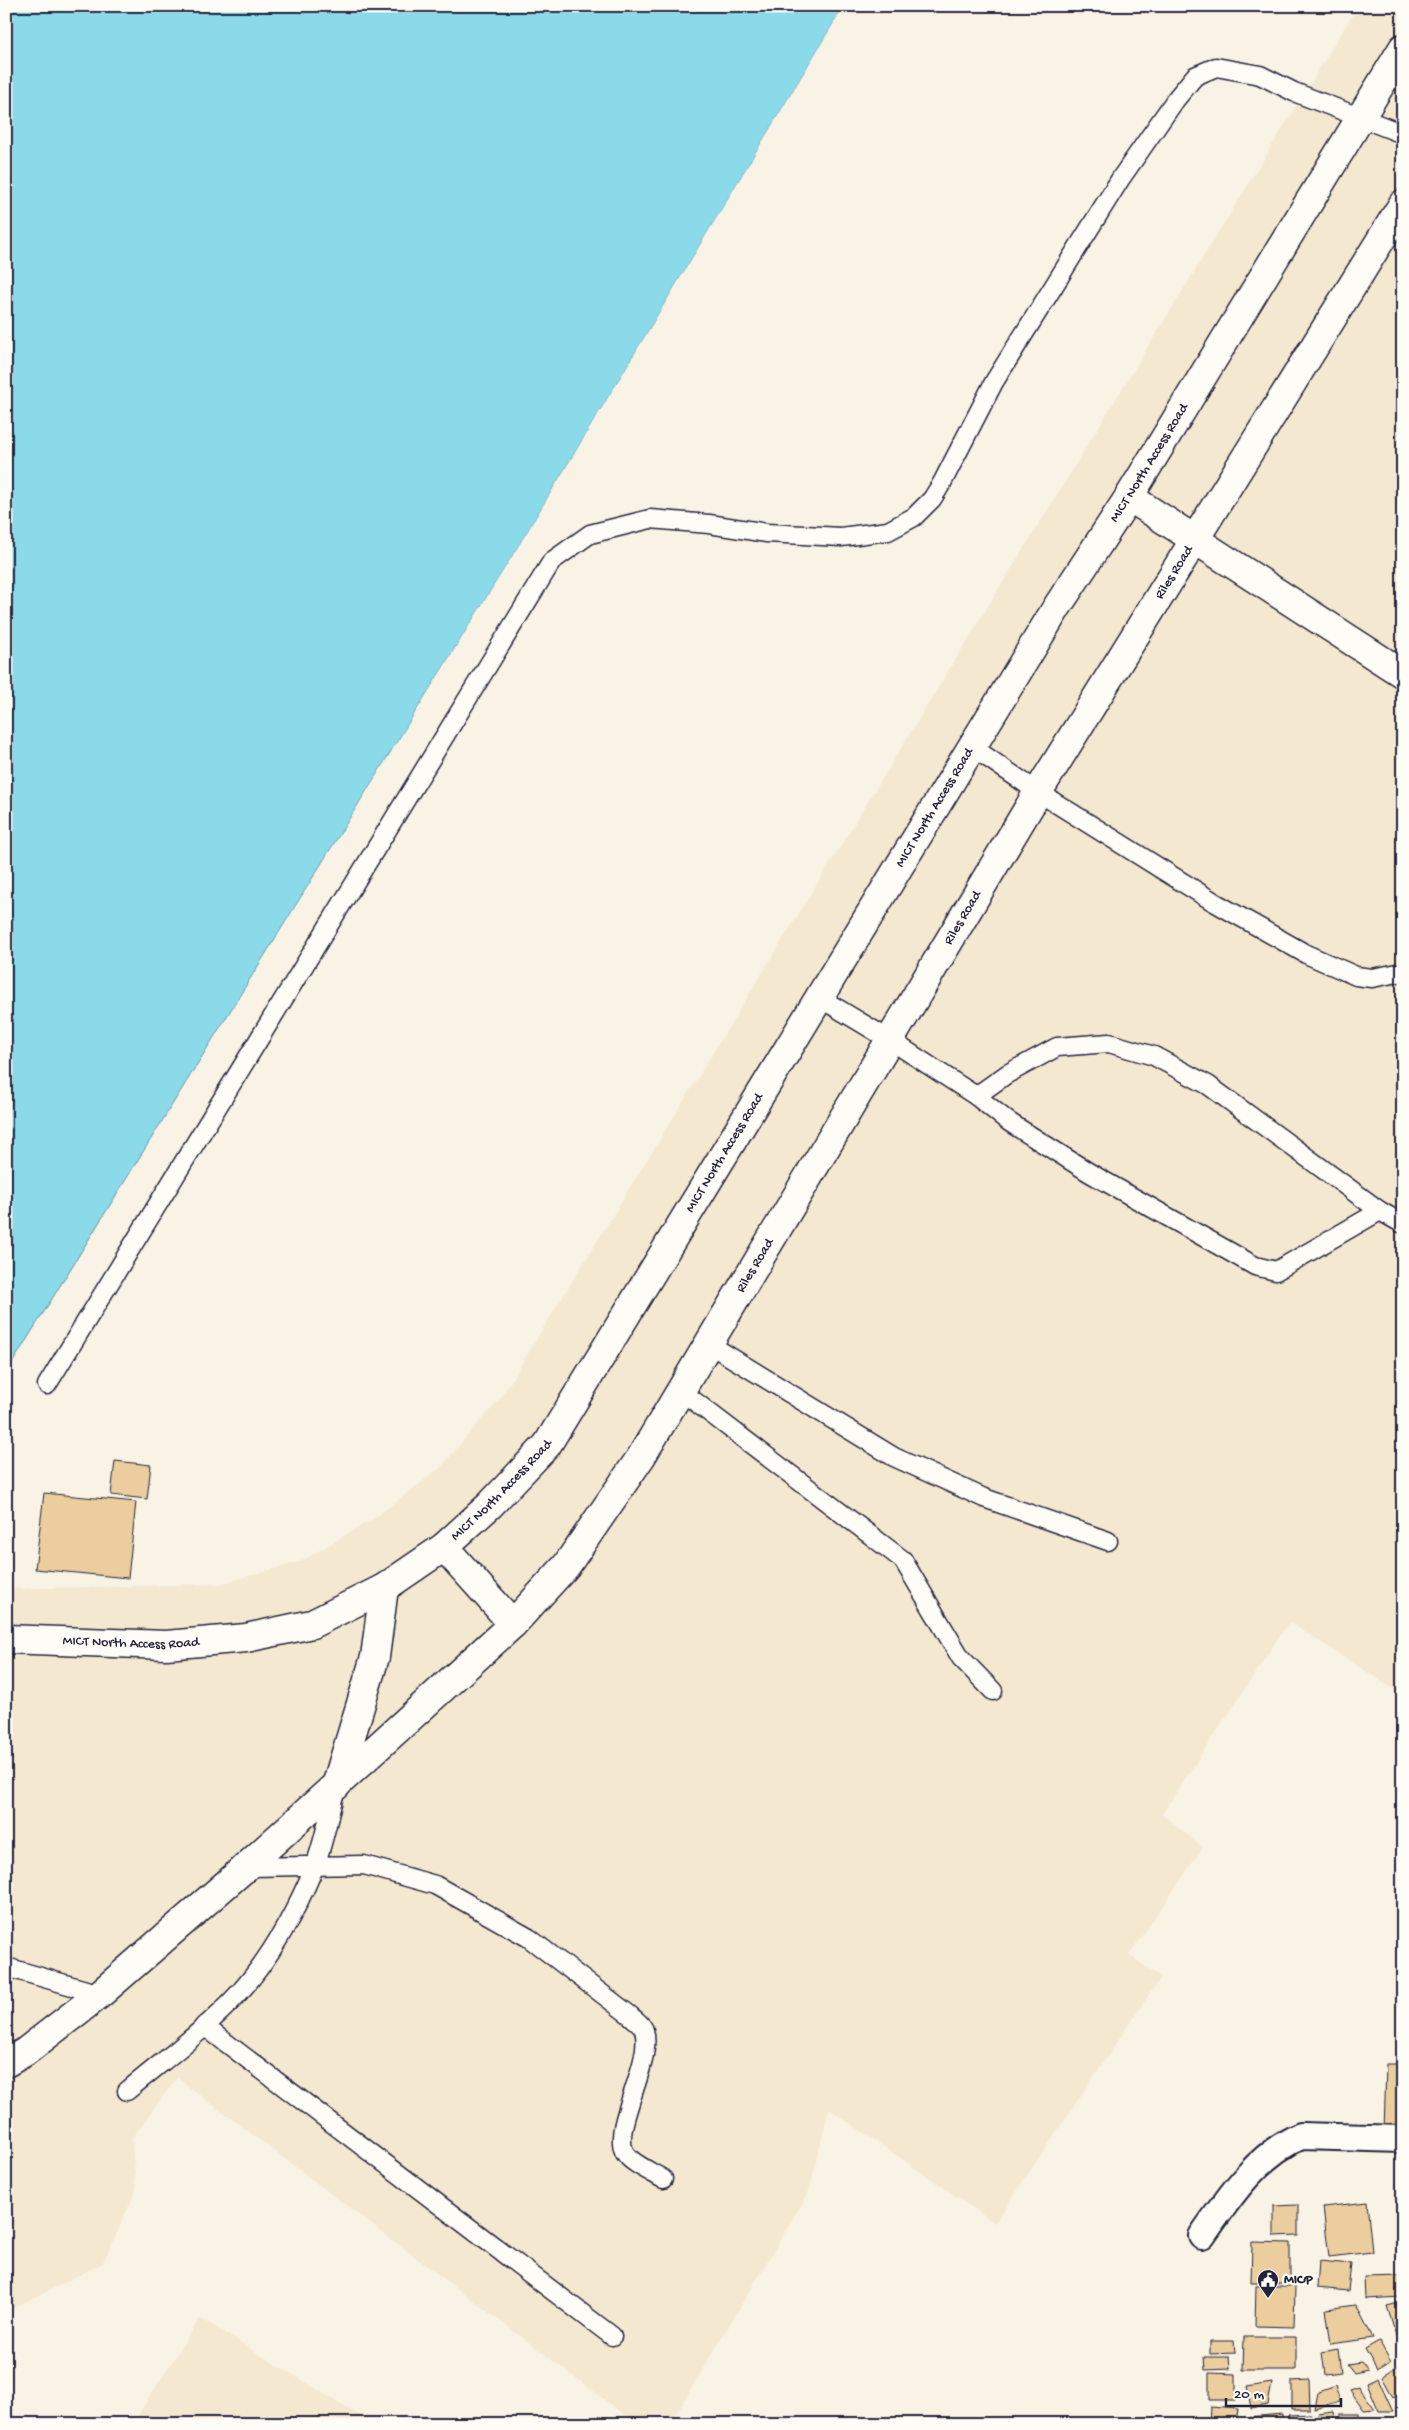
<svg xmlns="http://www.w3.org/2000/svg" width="1409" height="2430" font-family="'Gochi Hand',sans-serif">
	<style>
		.built { fill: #f5e8d0 }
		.water { fill: #8bdae9; stroke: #6190a3 }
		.pier { fill: #f9f3e5 }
		.building { fill: #ebcd9e; stroke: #22223b }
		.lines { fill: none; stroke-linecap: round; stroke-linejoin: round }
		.service-casing { stroke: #22223b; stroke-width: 21 }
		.pedestrian-casing { stroke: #22223b; stroke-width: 30 }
		.minor-casing { stroke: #22223b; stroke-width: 31 }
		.service { stroke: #fdfcf7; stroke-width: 18 }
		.pedestrian { stroke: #fdfcf7; stroke-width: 26 }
		.minor { stroke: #fdfcf7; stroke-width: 28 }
		.labels { text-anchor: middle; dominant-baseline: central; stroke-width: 4.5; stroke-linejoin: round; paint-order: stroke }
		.street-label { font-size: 14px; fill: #22223b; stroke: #fdfcf7 }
		.poi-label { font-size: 14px; font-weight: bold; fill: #22223b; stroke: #fdfcf7; text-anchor: start }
	</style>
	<rect width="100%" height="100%" fill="#f9f3e5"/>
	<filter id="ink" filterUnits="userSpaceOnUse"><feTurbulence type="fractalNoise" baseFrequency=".02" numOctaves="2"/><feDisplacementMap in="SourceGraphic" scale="10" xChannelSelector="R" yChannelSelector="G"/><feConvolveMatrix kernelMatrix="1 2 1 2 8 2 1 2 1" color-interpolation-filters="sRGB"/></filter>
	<g filter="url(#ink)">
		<g class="built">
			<path d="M 1358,6 L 1403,6 L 1403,1695 L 1289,1622 L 1162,1814 L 1203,1848 L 1129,1955 L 1161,1977 L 995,2223 L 829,2109 L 809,2192 L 670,2424 L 637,2424 L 177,2078 L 132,2138 L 136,2191 L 103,2263 L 6,2312 L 6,1589 L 220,1584 L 302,1561 L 376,1517 L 440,1468 L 501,1397 Z"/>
			<path d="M 200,2318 L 374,2424 L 132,2424 Z"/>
		</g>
		<path class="water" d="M 6,6 L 844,6 L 527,532 L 6,1373 Z"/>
		<path class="pier" d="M 844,6 L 846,8 L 529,534 L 6,1375 L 527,532 Z"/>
		<g class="building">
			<path d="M 115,1461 L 151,1465 L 147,1499 L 111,1495 Z"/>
			<path d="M 44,1493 L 136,1502 L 128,1578 L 35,1569 Z"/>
			<path d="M 1386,2064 L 1403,2064 L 1403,2132 L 1384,2132 Z"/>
			<path d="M 1367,2202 L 1372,2252 L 1329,2257 L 1323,2207 Z"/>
			<path d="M 1298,2205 L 1298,2235 L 1274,2236 L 1274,2206 Z"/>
			<path d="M 1252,2242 L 1290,2243 L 1290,2283 L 1251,2283 Z"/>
			<path d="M 1319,2261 L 1351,2264 L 1348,2291 L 1317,2288 Z"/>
			<path d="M 1403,2276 L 1403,2297 L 1365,2299 L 1364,2277 Z"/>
			<path d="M 1256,2286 L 1295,2286 L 1294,2327 L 1255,2326 Z"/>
			<path d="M 1403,2302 L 1403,2351 L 1401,2352 L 1387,2306 Z"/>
			<path d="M 1356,2305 L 1373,2338 L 1331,2344 L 1326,2309 Z"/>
			<path d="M 1244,2337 L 1296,2337 L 1296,2370 L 1243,2370 Z"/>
			<path d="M 1210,2341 L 1234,2341 L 1235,2353 L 1210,2354 Z"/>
			<path d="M 1379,2341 L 1391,2362 L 1377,2370 L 1365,2349 Z"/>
			<path d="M 1338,2349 L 1341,2373 L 1325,2375 L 1322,2352 Z"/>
			<path d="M 1204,2357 L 1229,2357 L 1230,2369 L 1205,2370 Z"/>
			<path d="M 1361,2362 L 1368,2370 L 1354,2373 L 1347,2364 Z"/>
			<path d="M 1403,2364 L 1403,2391 L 1393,2397 L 1382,2377 Z"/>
			<path d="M 1209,2373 L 1236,2374 L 1236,2400 L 1209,2400 Z"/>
			<path d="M 1378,2378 L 1393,2411 L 1379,2411 L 1367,2383 Z"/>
			<path d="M 1309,2380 L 1310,2409 L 1292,2409 L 1292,2381 Z"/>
			<path d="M 1272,2383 L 1268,2405 L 1251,2408 L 1247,2387 Z"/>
			<path d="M 1335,2386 L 1340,2402 L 1315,2409 L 1318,2392 Z"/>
			<path d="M 1359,2387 L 1375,2409 L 1364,2410 L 1350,2390 Z"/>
			<path d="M 1210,2407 L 1238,2409 L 1236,2424 L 1209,2424 Z"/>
			<path d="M 1334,2412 L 1336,2424 L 1319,2424 L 1318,2414 Z"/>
			<path d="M 1282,2414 L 1282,2424 L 1250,2424 L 1249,2417 Z"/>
			<path d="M 1311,2414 L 1311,2424 L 1288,2424 L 1288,2415 Z"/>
			<rect x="1341" y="2414" width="18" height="10"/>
			<path d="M 1362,2420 L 1375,2421 L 1375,2424 L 1362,2424 Z"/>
		</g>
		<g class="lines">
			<g class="service-casing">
				<g id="service">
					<path d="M 972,747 L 1038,792 L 1214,902 L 1306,954 L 1356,976 L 1372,978 L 1403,972"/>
					<path d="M 820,998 L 890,1040 L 976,1096 L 1009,1122 L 1090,1173 L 1255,1266 L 1276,1271 L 1380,1211"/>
					<path d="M 976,1096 L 1007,1074 L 1057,1047 L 1109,1043 L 1154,1056 L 1208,1085 L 1380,1211 L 1403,1224"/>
					<path d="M 709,1344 L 894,1457 L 984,1498 L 1108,1541"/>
					<path d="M 47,1385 L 552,561 L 590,534 L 650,519 L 709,524 L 767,533 L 841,537 L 888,531 L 914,517 L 932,499 L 942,483 L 994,382 L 1121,178 L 1176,99 L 1195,76 L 1216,67 L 1260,75 L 1294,92 L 1403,134"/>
					<path d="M 681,1391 L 903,1560 L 961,1658 L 993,1691"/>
					<path d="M 246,1867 L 364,1865 L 435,1885 L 529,1938 L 631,2016 C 635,2020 642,2024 644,2030 C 654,2062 610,2128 625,2153 C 632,2164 652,2172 663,2179"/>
					<path d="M 6,1967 L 100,1994"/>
					<path d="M 204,2026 L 612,2336"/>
					<path d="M 127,2091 C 164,2060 205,2030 238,1994 C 271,1958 295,1913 314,1868 C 324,1843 329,1814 336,1787"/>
				</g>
			</g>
			<g class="pedestrian-casing">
				<path id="pedestrian" d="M 1202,2236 C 1228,2199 1257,2154 1301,2136 L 1403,2139"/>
			</g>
			<g class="minor-casing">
				<g id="minor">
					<path d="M 1129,497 L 1403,674"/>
					<path d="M 444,1547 L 513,1624"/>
					<path id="s1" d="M 6,1639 L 166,1645 L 246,1638 L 312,1624 L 384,1588 L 444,1547 L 490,1505 L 547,1445 L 1057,607 L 1129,497 L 1403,48"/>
					<path d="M 336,1786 L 375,1657 L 384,1588"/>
					<path id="s2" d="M 6,2063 L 25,2052 L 100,1994 L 246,1867 L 513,1624 L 566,1566 L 641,1457 L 1038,792 L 1403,204"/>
				</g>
			</g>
			<use href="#service" class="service"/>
			<use href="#pedestrian" class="pedestrian"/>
			<use href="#minor" class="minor"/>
		</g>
	</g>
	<defs>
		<g id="civic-pin" transform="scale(1.125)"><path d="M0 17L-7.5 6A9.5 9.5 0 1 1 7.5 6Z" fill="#22223b" stroke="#fdfcf7"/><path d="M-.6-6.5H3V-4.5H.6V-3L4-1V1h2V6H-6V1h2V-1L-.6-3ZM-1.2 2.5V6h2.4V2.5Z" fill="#fff"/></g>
	</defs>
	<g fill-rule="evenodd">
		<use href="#civic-pin" x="1268" y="2280"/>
	</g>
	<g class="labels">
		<g class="street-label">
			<text stroke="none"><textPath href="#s1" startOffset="1758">MICT North Access Road</textPath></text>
			<text stroke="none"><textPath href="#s2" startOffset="1915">Riles Road</textPath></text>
			<text stroke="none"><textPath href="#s1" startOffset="1352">MICT North Access Road</textPath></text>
			<text stroke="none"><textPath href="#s2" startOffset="1510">Riles Road</textPath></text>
			<text stroke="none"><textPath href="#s1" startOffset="948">MICT North Access Road</textPath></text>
			<text stroke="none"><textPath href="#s2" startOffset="1105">Riles Road</textPath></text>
			<text stroke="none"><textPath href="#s1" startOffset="542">MICT North Access Road</textPath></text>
			<text stroke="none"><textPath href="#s1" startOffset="125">MICT North Access Road</textPath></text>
		</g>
		<g class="poi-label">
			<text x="1284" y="2280">MICP</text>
		</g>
	</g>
	<rect width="1409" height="2430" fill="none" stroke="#fdfcf7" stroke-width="25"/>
	<rect x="12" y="12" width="1384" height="2405" fill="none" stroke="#22223b" stroke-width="2" filter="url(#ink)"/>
	<path d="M1226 2398v8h115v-8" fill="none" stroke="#22223b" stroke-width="2.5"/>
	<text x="1234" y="2398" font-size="15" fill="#22223b" stroke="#fdfcf7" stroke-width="4" paint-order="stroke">20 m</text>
</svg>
